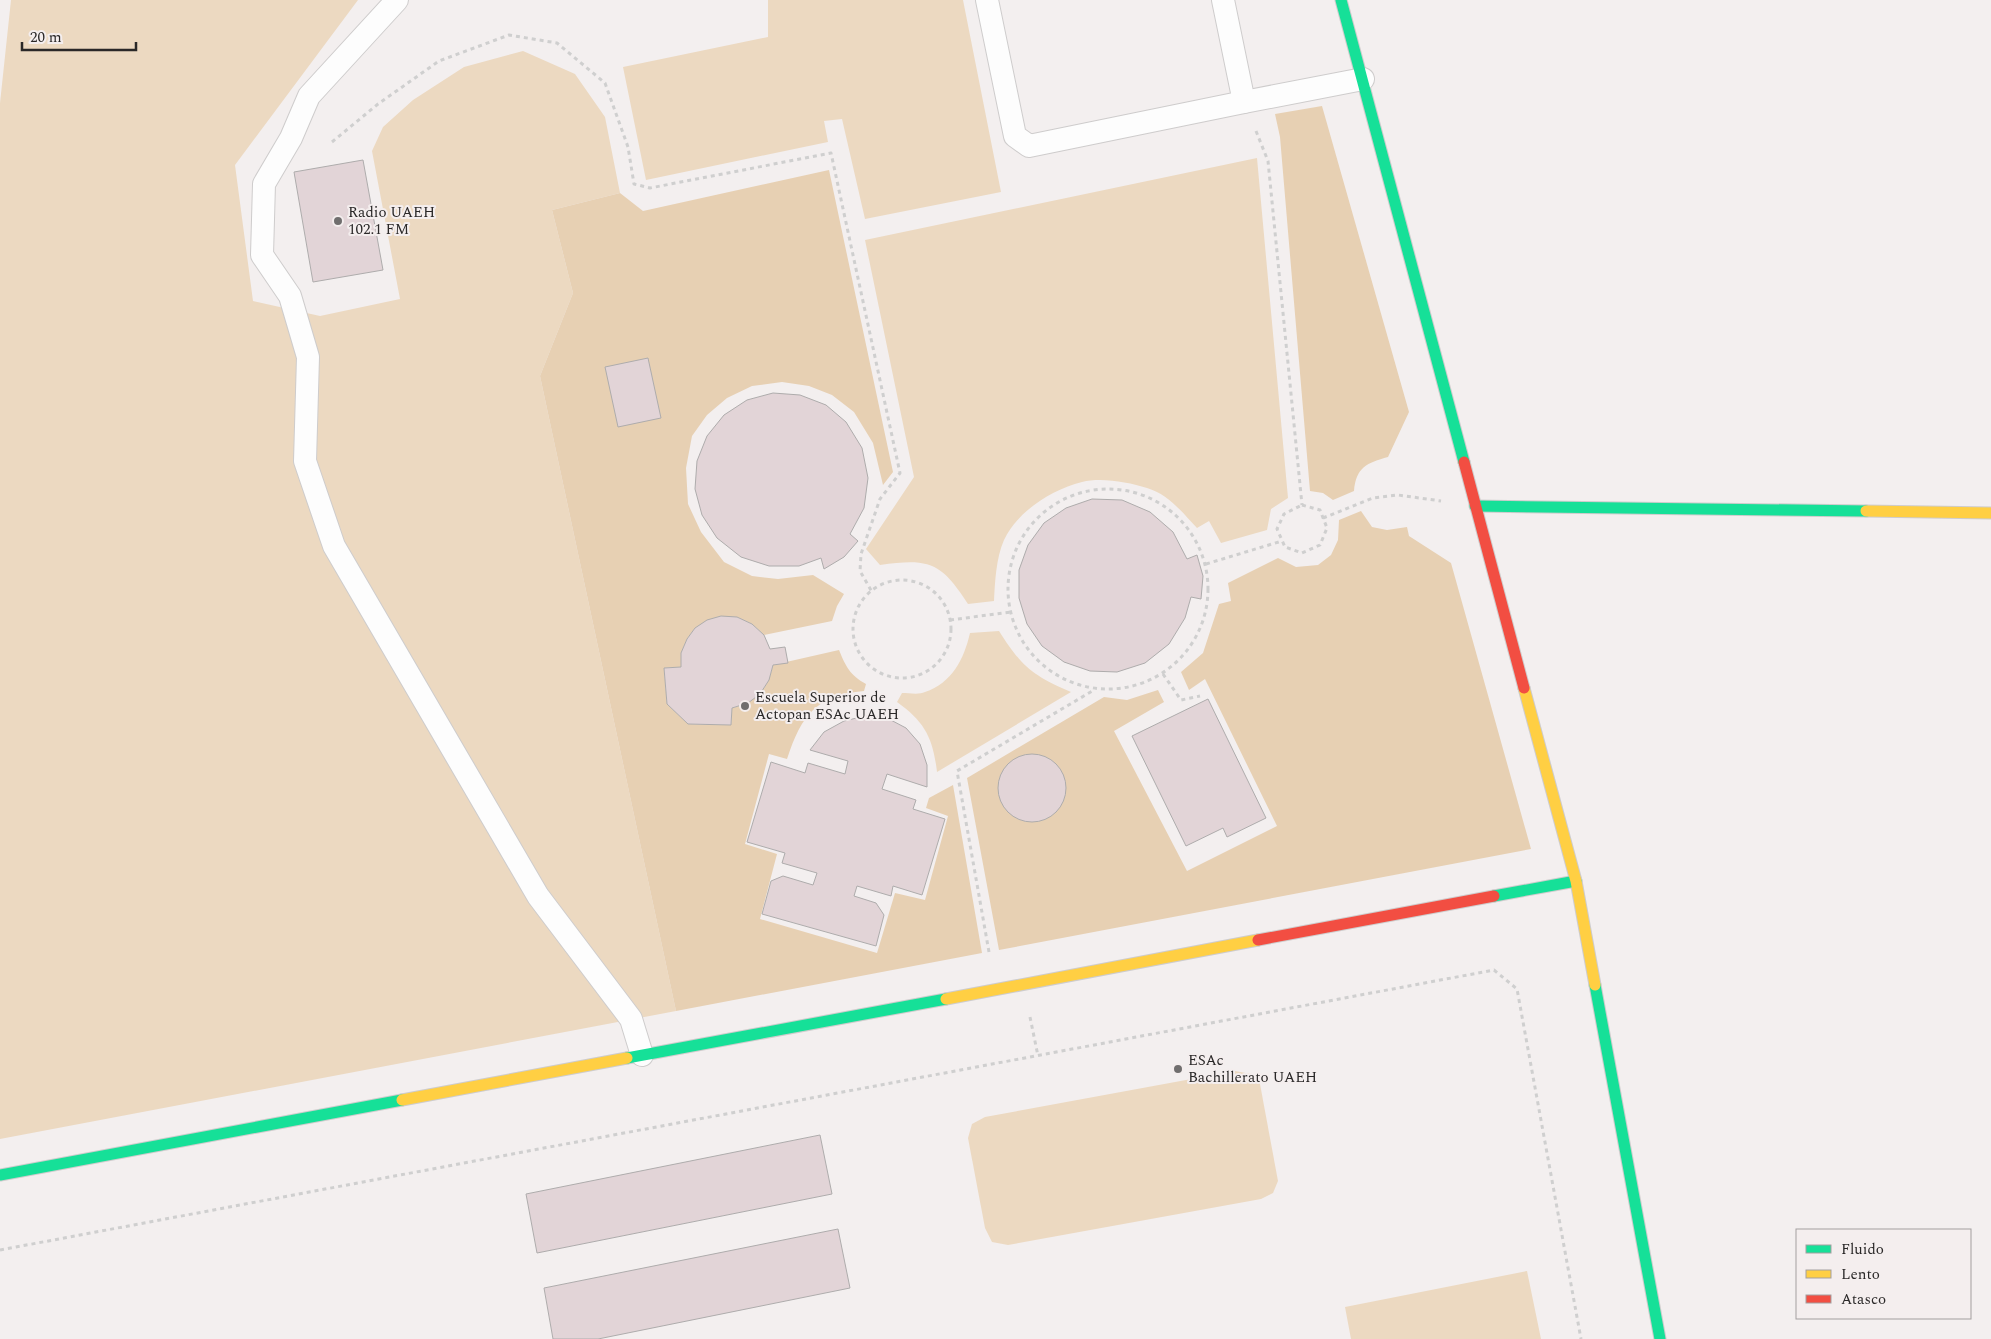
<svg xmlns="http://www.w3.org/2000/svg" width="1991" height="1339" font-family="Spectral,serif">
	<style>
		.green { fill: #ecd9c1 }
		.forest { fill: #e7d0b3 }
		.building { fill: #e2d4d7; stroke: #aeacac }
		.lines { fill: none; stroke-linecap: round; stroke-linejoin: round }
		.lane-casing { stroke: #cecccc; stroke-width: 24 }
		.fast-casing { stroke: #cecccc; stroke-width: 13 }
		.slow-casing { stroke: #cecccc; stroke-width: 13 }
		.jam-casing { stroke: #cecccc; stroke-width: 13 }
		.path { stroke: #cfcfcf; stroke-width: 3; stroke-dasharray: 4 4; stroke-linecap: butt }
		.lane { stroke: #fdfdfd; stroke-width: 22 }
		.fast { stroke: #16e098; stroke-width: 11 }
		.slow { stroke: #ffcf43; stroke-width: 11 }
		.jam { stroke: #f24e42; stroke-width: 11 }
		.poi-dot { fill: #706e6e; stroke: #f4eeee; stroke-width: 2 }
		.labels { text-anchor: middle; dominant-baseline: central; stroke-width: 4; stroke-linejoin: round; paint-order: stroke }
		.poi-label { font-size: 15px; fill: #2a2828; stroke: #f4eeee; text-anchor: start }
	</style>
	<rect width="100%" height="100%" fill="#f3efef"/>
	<g class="green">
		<path d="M 11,0 L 358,0 L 235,165 L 253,301 L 320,316 L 400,299 L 372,151 L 383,127 L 413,100 L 464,67 L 523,51 L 575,74 L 605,117 L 620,193 L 552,210 L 573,293 L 540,376 L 676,1011 L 0,1139 L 0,103 Z"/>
		<path d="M 768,0 L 963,0 L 1001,192 L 865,219 L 842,119 L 824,121 L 828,142 L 646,180 L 623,67 L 768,37 Z"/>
		<path d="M 1257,158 L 1288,498 L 1271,509 L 1267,530 L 1221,543 L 1209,521 L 1197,528 C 1182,512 1168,494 1147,488 C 1128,482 1101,477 1082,482 C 1051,490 1018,511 1004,540 C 996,558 995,582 994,601 L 968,604 C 941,562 929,558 880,565 L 866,549 L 914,477 L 865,240 Z"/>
		<path d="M 999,631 C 1021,666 1033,676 1071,692 L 937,772 C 933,738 925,722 897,702 L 902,693 C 909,693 919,695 925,692 C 952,683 964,659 970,633 Z"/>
		<path d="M 1235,1071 L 1251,1074 L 1260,1084 L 1278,1181 L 1273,1193 L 1261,1199 L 1008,1245 L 992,1242 L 985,1228 L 968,1138 L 972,1124 L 985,1117 Z"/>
		<path d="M 1527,1271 L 1541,1339 L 1351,1339 L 1345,1307 Z"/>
	</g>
	<g class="forest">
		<path d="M 1322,106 L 1409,412 L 1388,457 C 1367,463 1356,467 1354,491 L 1333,500 L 1323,493 L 1310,491 L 1280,137 L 1275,114 Z"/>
		<path d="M 829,170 L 893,472 L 883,485 L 873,443 L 854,412 L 832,395 L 809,386 L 782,382 L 752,386 L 727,398 L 707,415 L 692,436 L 686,468 L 688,504 L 701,532 L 724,562 L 752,576 L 778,579 L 813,575 L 844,594 L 837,606 L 832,621 L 764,635 L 752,624 L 737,617 L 695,628 L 687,639 L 681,653 L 681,667 L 664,668 L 667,704 L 688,724 L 731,725 L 732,708 C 757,701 767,691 773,665 L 839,650 C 846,667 850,675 866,684 L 864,691 C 816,696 802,714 787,759 L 769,754 L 745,844 L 777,854 L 760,919 L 877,953 L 895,893 L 925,900 L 948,816 L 926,808 L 929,798 L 953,785 L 982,953 L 676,1011 L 540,376 L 573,293 L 552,210 L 620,193 L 643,211 Z"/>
		<path d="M 1361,511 L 1372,527 L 1387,530 L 1407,527 L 1409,536 L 1451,563 L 1531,849 L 999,950 L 967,778 L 1104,697 L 1127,700 L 1158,690 L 1164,702 L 1114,731 L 1187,871 L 1277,826 L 1205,679 L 1189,690 L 1181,672 L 1203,653 L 1219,604 L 1231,601 L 1228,583 L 1278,558 L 1296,567 L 1318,565 L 1331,555 L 1338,540 L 1339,520 Z"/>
	</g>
	<g class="building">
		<path d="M 363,160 L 383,270 L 313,282 L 294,172 Z"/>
		<path d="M 648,358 L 661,418 L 618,427 L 605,367 Z"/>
		<path d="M 773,393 L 800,395 L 826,405 L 846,422 L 862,448 L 868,478 L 864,508 L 850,534 L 858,541 L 844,557 L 824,569 L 821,558 L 799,566 L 769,566 L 741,557 L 717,538 L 702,515 L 695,489 L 697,461 L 707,436 L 724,415 L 747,400 Z"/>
		<path d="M 1092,499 L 1122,500 L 1150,512 L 1173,532 L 1187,559 L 1197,555 L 1203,576 L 1201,599 L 1191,597 L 1185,618 L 1169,644 L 1145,663 L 1117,672 L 1090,671 L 1064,662 L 1042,646 L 1027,624 L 1019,598 L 1019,570 L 1028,545 L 1044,523 L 1066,508 Z"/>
		<path d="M 721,616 L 737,617 L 752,624 L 764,635 L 770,649 L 785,647 L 788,663 L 773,665 L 769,680 L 760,694 L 748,703 L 732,708 L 731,725 L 688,724 L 667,704 L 664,668 L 681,667 L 681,653 L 687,639 L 695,628 L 707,620 Z"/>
		<path d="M 1208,699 L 1266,818 L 1227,837 L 1223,828 L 1186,846 L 1132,736 Z"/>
		<path d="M 865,716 L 887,718 L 906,728 L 920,744 L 927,765 L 927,787 L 887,774 L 882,789 L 916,800 L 913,809 L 945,819 L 922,895 L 893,886 L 891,896 L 857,886 L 854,896 L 876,903 L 884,915 L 876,946 L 762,914 L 771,881 L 783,876 L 813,885 L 817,873 L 782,863 L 785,853 L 747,842 L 771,762 L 805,773 L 808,763 L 845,774 L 848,761 L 810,750 L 824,732 L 844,721 Z"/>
		<circle cx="1032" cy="788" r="34"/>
		<path d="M 820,1135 L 832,1194 L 537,1253 L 526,1194 Z"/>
		<path d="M 838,1229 L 850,1288 L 598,1339 L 553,1339 L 544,1288 Z"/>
	</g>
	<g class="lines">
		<g class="lane-casing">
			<g id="lane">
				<path d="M 397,0 L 309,96 L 291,138 L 264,184 L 262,255 L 290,296 L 308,357 L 305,461 L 334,546 L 538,896 L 631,1019 L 642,1055"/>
				<path d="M 987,0 L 1015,136 L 1029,146 L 1244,102 L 1223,0"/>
				<path d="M 1244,102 L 1363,79"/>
			</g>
		</g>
		<g class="fast-casing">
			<g id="fast">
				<path d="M 1341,0 L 1464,462"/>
				<path d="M 1475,506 L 1866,511"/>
				<path d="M 1494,896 L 1576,881"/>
				<path d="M 1595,985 L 1660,1339"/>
				<path d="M 627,1058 L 946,999"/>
				<path d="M 0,1175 L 402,1100"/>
			</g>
		</g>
		<g class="slow-casing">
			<g id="slow">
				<path d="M 1866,511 L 1991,513"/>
				<path d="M 1524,688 L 1576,881 L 1595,985"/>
				<path d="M 946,999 L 1258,940"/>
				<path d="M 402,1100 L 627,1058"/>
			</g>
		</g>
		<g class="jam-casing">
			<g id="jam">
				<path d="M 1464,462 L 1524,688"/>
				<path d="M 1258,940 L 1494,896"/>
			</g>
		</g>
		<g class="path">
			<path d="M 1256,131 L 1268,161 L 1302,505"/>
			<path d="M 332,142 L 378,104 L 439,61 L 509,35 L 557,43 L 605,83 L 628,147 L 634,184 L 650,188 L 831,153 L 900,473 L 880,499 L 861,554 L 860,571 L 872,592"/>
			<circle cx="1108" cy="589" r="100"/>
			<path d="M 1302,505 L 1320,510 L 1327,528 L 1320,545 L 1302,553 L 1285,547 L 1277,529 L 1284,514 Z"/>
			<path d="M 1323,518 L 1373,498 L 1398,495 L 1441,501"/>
			<path d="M 1206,564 L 1282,541"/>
			<circle cx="902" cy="629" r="49"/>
			<path d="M 950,620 L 1011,612"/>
			<path d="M 1163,674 L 1181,700 L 1200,696"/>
			<path d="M 989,952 L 957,771 L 1094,690"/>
			<path d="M 1030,1017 L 1038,1056"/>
			<path d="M 0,1250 L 1494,970 L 1517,989 L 1581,1339"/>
		</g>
		<use href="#lane" class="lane"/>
		<use href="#fast" class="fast"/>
		<use href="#slow" class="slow"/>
		<use href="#jam" class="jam"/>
	</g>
	<g class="poi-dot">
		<circle cx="338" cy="221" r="5"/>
		<circle cx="745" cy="706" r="5"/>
		<circle cx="1178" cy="1069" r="5"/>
	</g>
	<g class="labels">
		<g class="poi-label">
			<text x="348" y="212">Radio UAEH<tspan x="348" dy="17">102.1 FM</tspan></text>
			<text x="755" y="697">Escuela Superior de<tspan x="755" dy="17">Actopan ESAc UAEH</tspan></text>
			<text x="1188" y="1060">ESAc<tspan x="1188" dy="17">Bachillerato UAEH</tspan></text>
		</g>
	</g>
	<rect x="1796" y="1229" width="175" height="90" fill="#f4eeee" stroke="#a39f9f"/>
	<rect x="1806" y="1245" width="25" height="8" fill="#16e098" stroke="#a39f9f"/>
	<text x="1841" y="1254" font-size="15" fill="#2a2828">Fluido</text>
	<rect x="1806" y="1270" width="25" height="8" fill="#ffcf43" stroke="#a39f9f"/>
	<text x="1841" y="1279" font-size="15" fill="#2a2828">Lento</text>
	<rect x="1806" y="1295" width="25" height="8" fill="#f24e42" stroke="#a39f9f"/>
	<text x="1841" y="1304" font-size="15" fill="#2a2828">Atasco</text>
	<path d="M22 42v8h114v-8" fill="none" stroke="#2a2828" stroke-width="2.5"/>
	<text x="30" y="42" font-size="15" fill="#2a2828" stroke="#f4eeee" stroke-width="4" paint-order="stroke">20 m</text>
</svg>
